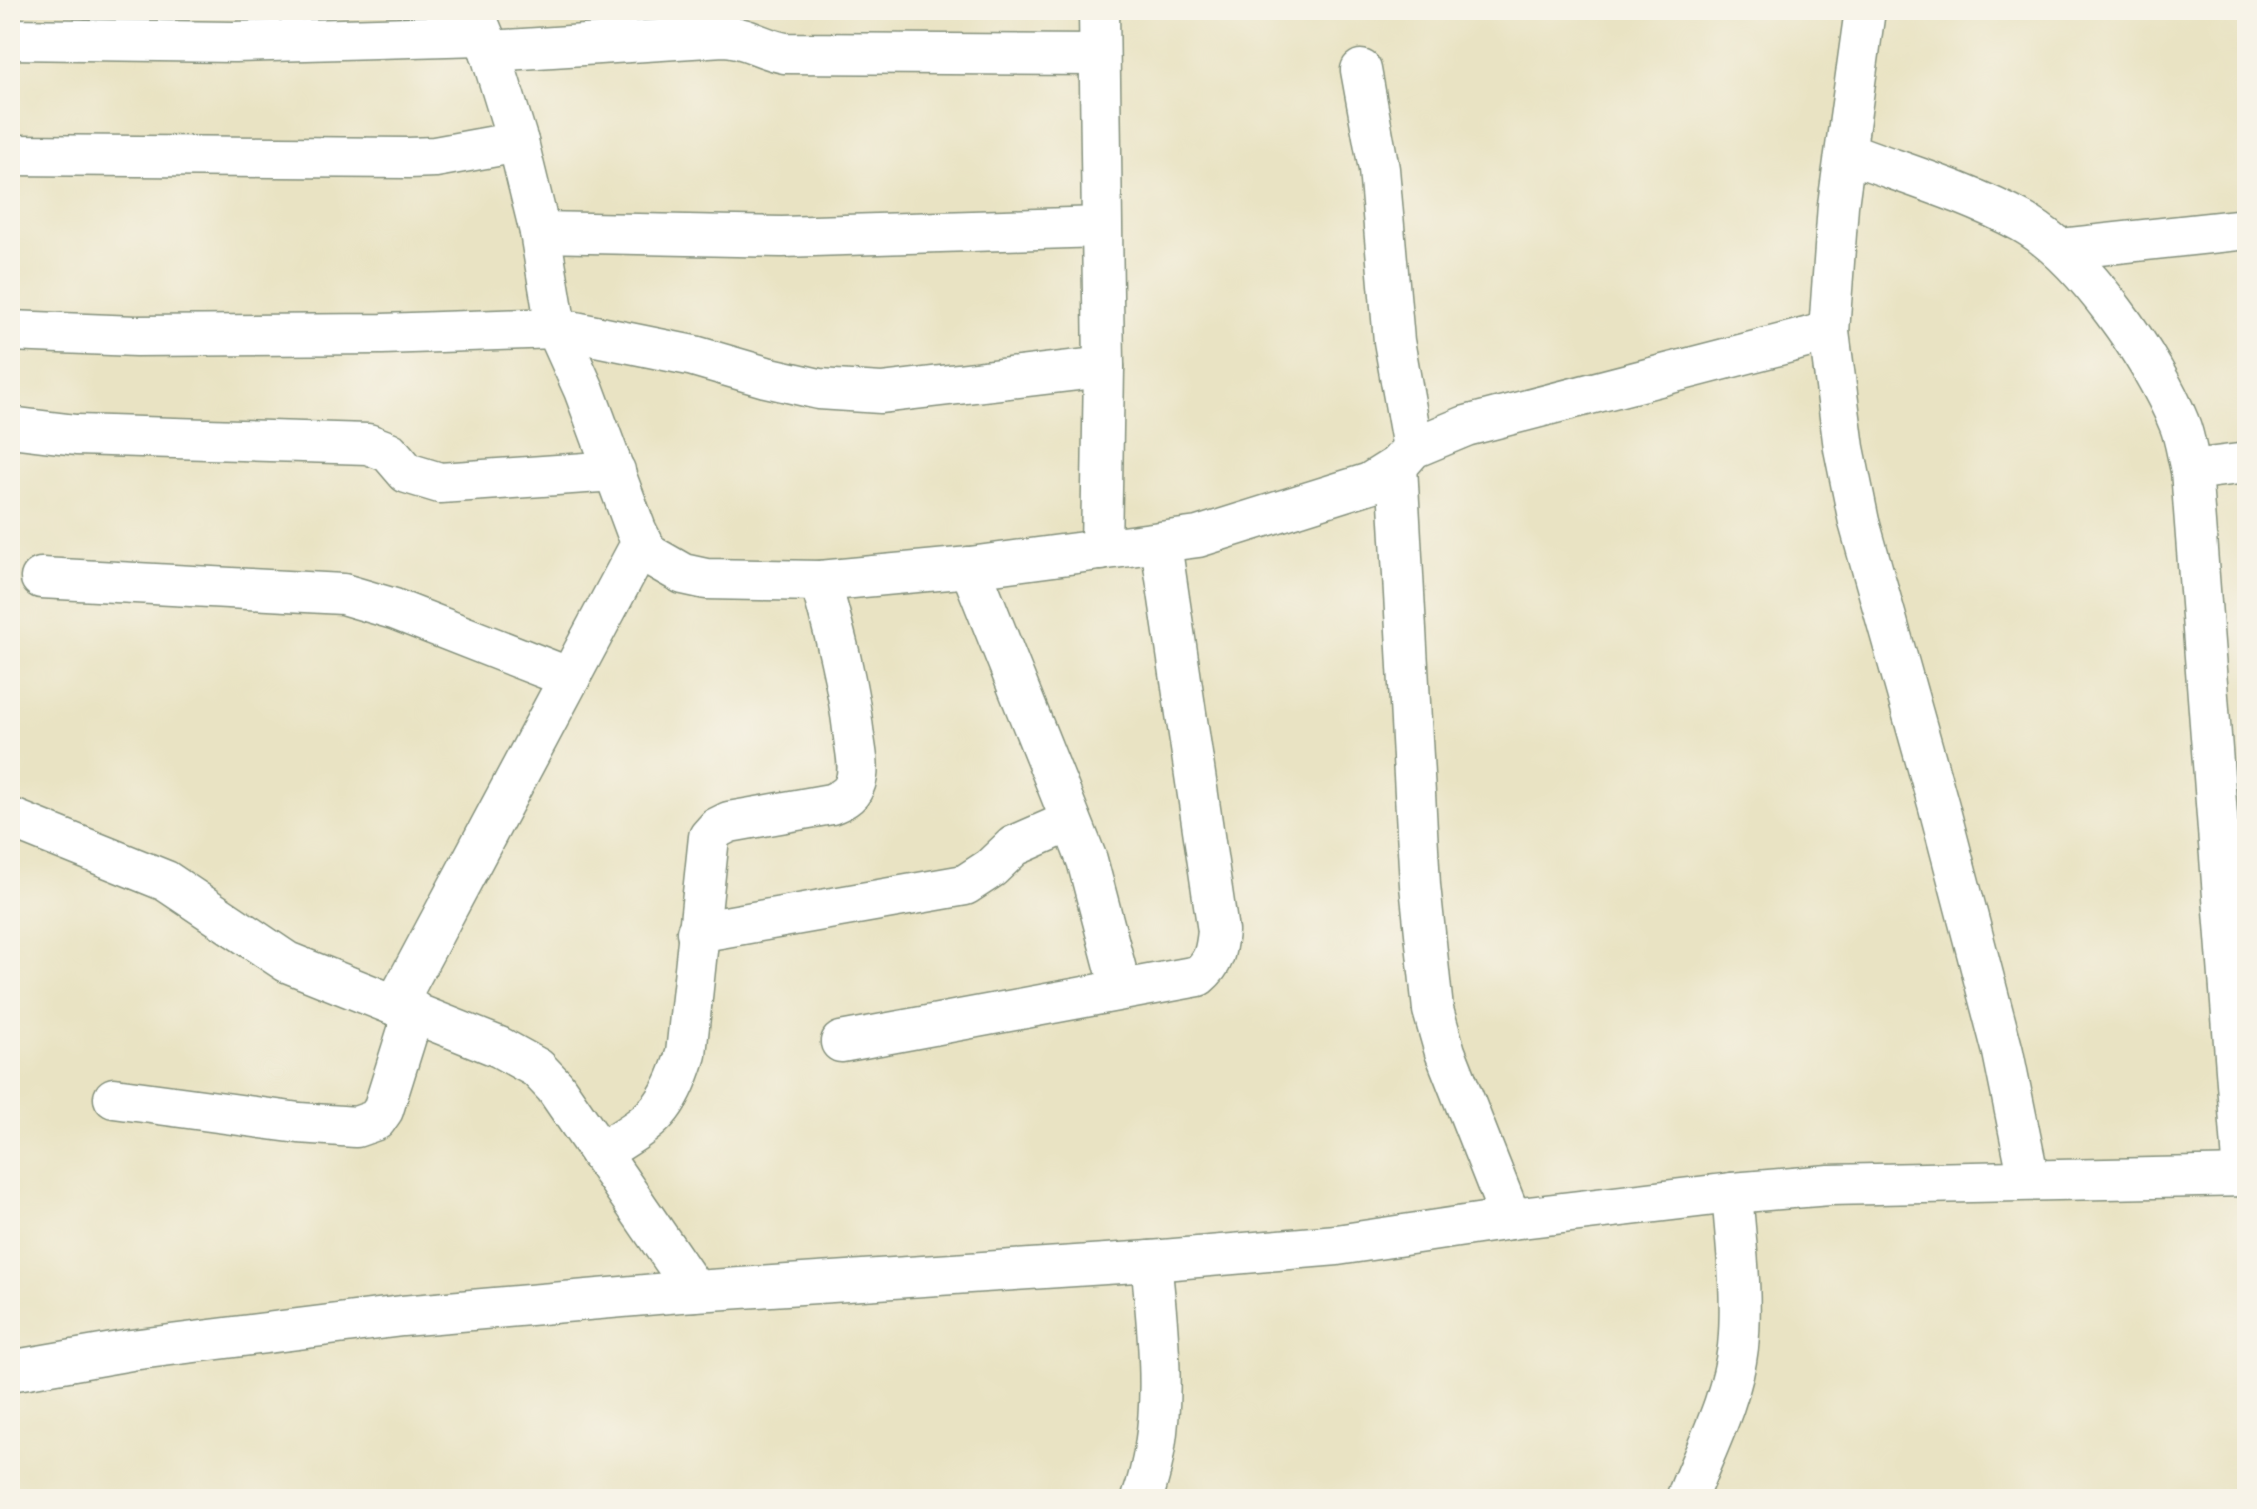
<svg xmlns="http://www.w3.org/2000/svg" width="2257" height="1509" font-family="Mynerve,sans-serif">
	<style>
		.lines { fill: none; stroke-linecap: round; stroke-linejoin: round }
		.minor-casing { stroke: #84907c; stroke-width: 43 }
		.minor { stroke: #fff; stroke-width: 40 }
	</style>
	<rect width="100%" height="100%" fill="#f7f3e8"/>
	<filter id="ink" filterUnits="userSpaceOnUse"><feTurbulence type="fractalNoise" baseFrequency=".0125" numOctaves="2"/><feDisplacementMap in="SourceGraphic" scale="16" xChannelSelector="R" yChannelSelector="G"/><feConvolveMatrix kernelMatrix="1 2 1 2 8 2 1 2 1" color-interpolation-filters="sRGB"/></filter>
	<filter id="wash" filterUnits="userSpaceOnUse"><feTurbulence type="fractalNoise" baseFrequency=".006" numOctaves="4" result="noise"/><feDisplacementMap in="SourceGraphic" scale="32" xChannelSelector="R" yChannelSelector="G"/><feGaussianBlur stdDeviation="1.8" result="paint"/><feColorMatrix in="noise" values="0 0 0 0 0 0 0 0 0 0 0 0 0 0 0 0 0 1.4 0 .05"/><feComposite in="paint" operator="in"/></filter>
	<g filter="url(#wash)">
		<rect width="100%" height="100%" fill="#e9e3c3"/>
	</g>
	<g filter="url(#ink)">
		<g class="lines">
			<g class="minor-casing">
				<g id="minor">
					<path d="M 473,10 L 490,51 L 518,142 L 540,232 L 556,328 L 584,390 L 636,530 L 648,554 L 683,574 L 706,579 L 820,581 L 970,567 L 1198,537 L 1370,483 L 1397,466 L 1413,448 L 1466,426 L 1829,332"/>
					<path d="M 1099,10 L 1104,367 L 1101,550"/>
					<path d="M 1865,10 L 1838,205 L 1829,332 L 1844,448 L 1859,522 L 1939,807 L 2003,1052 L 2029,1180"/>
					<path d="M 10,39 L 234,42 L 482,35"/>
					<path d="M 490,51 L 723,36 C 746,36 762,49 785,53 L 1098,55"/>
					<path d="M 1361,70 L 1379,169 L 1394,341 L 1413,448"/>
					<path d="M 1846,152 C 1904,174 1967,192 2022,222 C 2082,255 2154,360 2179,423 C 2185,437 2187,455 2191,470 L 2244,1176"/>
					<path d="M 10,155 L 408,158 L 435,157 L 518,142"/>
					<path d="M 540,232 L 782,237 L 1101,227"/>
					<path d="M 2061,249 L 2247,229"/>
					<path d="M 10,331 L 136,336 L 382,334 L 556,328 L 694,356 L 766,377 L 819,389 L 881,393 L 1104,367"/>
					<path d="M 10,427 L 76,435 L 368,444 L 389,452 L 407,473 L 440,483 L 615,471"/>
					<path d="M 1397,466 L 1420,885 L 1433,1010 L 1445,1052 L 1511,1219"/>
					<path d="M 2191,470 L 2247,463"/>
					<path d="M 970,567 L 1087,860 L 1121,989"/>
					<path d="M 41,578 L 343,594 L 394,609 L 570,678"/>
					<path d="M 10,818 L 166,881 L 287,962 L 499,1047 L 537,1068 L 555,1087 L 695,1291"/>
					<path d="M 697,932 L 965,885 L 991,868 L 1014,846 L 1071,821"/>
					<path d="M 396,1004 L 642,542"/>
					<path d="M 841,1042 L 1198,976 C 1214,963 1216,951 1218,931 L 1161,544"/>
					<path d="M 114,1098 L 299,1123 L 356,1127 L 376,1120 L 383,1110 L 414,1011"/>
					<path d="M 600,1153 C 651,1121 667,1115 686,1054 L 709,837 L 717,828 L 729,822 L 831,804 C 841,800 850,796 854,786 C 861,771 856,753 854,737 C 848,683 835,633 820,581"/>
					<path d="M 10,1371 L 131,1350 L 402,1316 L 680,1292 L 1151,1261 L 1337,1245 L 1511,1219 L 1732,1193 L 1829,1185 L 2247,1176"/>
					<path d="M 1142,1499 C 1169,1423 1159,1340 1151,1261"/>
					<path d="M 1686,1499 C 1705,1450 1732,1400 1738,1347 C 1743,1296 1736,1244 1732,1193"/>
				</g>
			</g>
			<use href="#minor" class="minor"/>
		</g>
	</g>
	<rect width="2257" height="1509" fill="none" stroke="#f7f3e8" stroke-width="40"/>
</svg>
